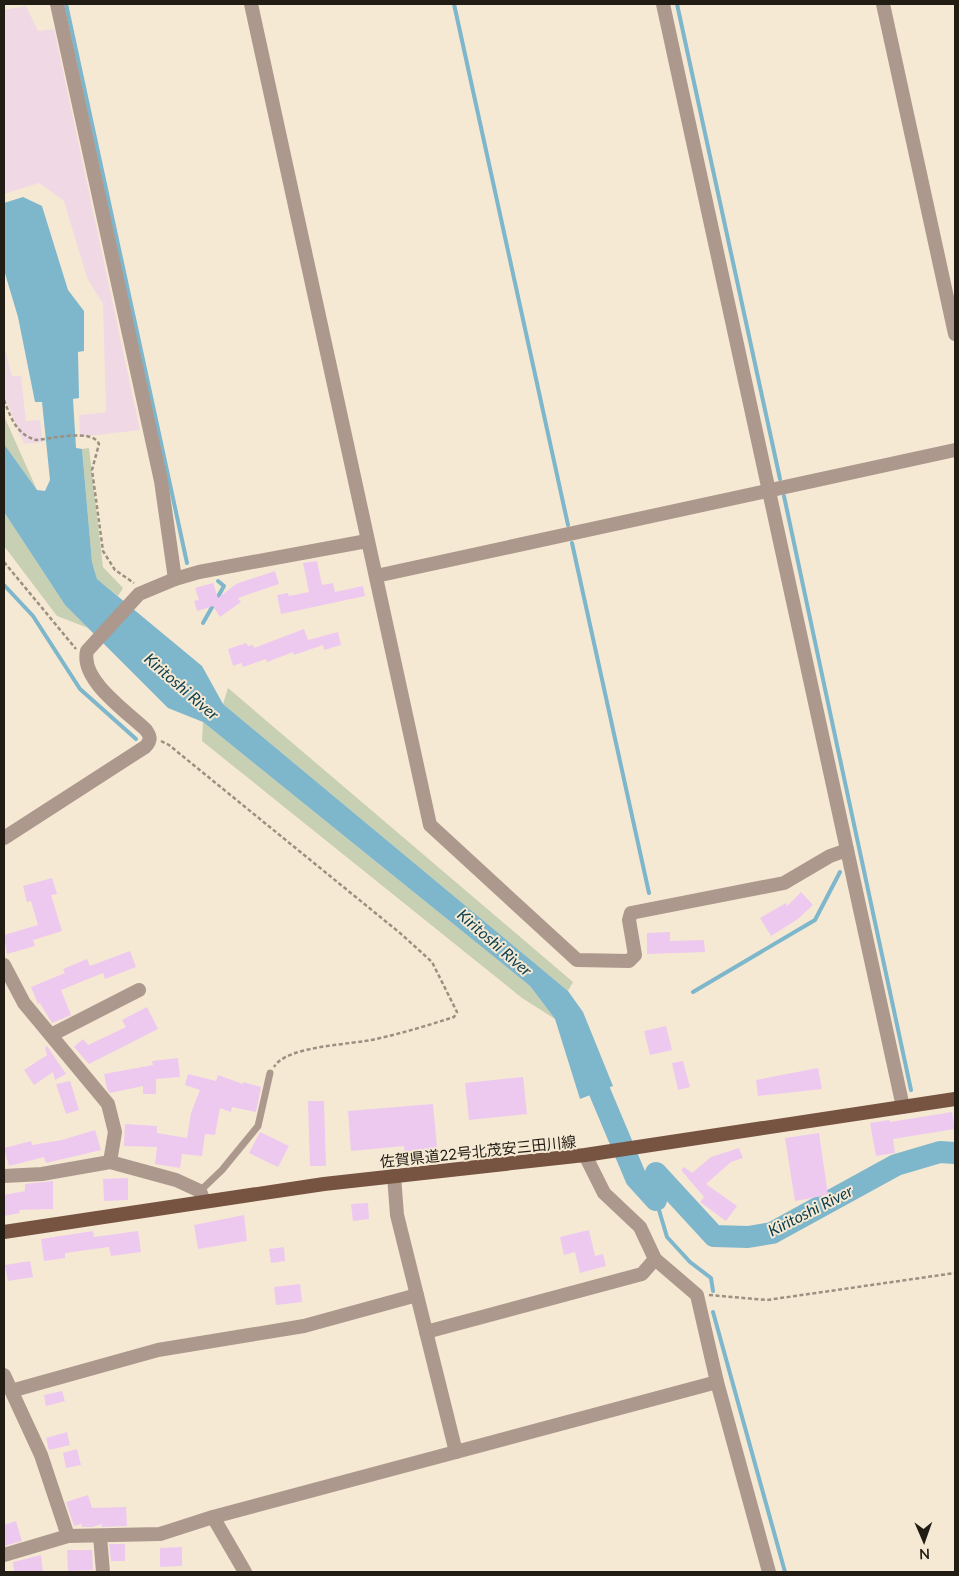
<svg xmlns="http://www.w3.org/2000/svg" width="959" height="1576" font-family="Lato,'Noto Sans JP',sans-serif">
	<style>
		.industrial { fill: #f0d9e5 }
		.green { fill: #c8d0b3 }
		.water { fill: #7eb6cb }
		.lines { fill: none; stroke-linecap: round; stroke-linejoin: round }
		.stream { stroke: #7eb6cb; stroke-width: 4 }
		.river { stroke: #7eb6cb; stroke-width: 22 }
		.building { fill: #edc9f0 }
		.path { stroke: #9a9181; stroke-width: 2.5; stroke-dasharray: 4 2.5; stroke-linecap: butt }
		.service { stroke: #ad988d; stroke-width: 7 }
		.minor { stroke: #ad988d; stroke-width: 14 }
		.tertiary { stroke: #ad988d; stroke-width: 14 }
		.primary { stroke: #775441; stroke-width: 14 }
		.labels { text-anchor: middle; dominant-baseline: central; stroke-width: 4; stroke-linejoin: round; paint-order: stroke }
		.street-label { font-size: 15px; fill: #211d15; stroke: #f6e9d4 }
		.water-label { font-size: 16px; font-style: italic; fill: #093d4c; stroke: #f6e9d4 }
	</style>
	<rect width="100%" height="100%" fill="#f6e9d4"/>
	<g class="industrial">
		<path d="M 26,6 L 38,31 L 54,29 L 140,430 L 80,437 L 79,415 L 106,412 L 103,304 L 87,278 L 64,201 L 39,183 L 4,194 L 4,10 Z"/>
		<path d="M 4,345 L 12,376 L 21,376 L 26,421 L 40,420 L 43,442 L 24,444 L 4,395 Z"/>
	</g>
	<g class="green">
		<path d="M 4,416 L 37,490 L 4,444 Z"/>
		<path d="M 89,448 L 103,567 L 123,588 L 118,596 L 97,579 L 92,562 L 82,449 Z"/>
		<path d="M 4,512 L 65,605 L 88,628 L 57,616 L 4,546 Z"/>
		<path d="M 228,688 L 573,982 L 568,991 L 223,704 Z"/>
		<path d="M 203,722 L 530,986 L 555,1019 L 522,998 L 202,741 Z"/>
	</g>
	<path class="water" d="M 23,197 L 42,206 L 68,290 L 84,311 L 84,351 L 78,352 L 79,398 L 73,399 L 76,448 L 82,449 L 92,562 L 97,579 L 202,666 L 223,704 L 568,991 L 583,1012 L 613,1086 L 580,1099 L 555,1019 L 530,986 L 203,722 L 168,708 L 65,605 L 4,512 L 4,444 L 37,490 L 45,491 L 50,480 L 42,402 L 35,402 L 18,317 L 4,270 L 4,203 Z"/>
	<g class="lines">
		<g class="stream">
			<path d="M 66,4 L 187,563"/>
			<path d="M 454,4 L 568,525"/>
			<path d="M 677,4 L 780,479"/>
			<path d="M 784,496 C 827,694 867,892 911,1090"/>
			<path d="M 572,543 L 649,893"/>
			<path d="M 4,585 L 33,616 L 80,689 L 136,739"/>
			<path d="M 203,623 L 224,586 L 218,581"/>
			<path d="M 693,992 L 815,920 L 840,872"/>
			<path d="M 656,1200 L 667,1237 L 690,1262 L 711,1278 L 713,1291"/>
			<path d="M 713,1312 L 785,1572"/>
		</g>
		<path class="river" d="M 588,1064 L 636,1178 L 656,1200 L 656,1173 L 714,1236 L 748,1237 L 772,1233 L 896,1165 L 940,1152 L 955,1153"/>
	</g>
	<g class="building">
		<path d="M 317,561 L 322,585 L 333,583 L 335,592 L 363,586 L 365,596 L 281,614 L 277,595 L 288,593 L 289,596 L 309,592 L 303,563 Z"/>
		<path d="M 275,571 L 279,584 L 238,598 L 241,602 L 220,617 L 213,606 L 197,611 L 194,601 L 199,600 L 195,588 L 213,583 L 218,598 L 236,584 Z"/>
		<path d="M 304,629 L 308,640 L 338,632 L 341,645 L 324,650 L 323,645 L 294,655 L 293,652 L 267,662 L 266,659 L 243,667 L 241,663 L 233,666 L 228,649 L 246,643 L 248,646 L 253,645 L 254,648 Z"/>
		<path d="M 52,878 L 57,894 L 51,895 L 62,931 L 33,940 L 35,946 L 7,954 L 4,935 L 38,925 L 31,901 L 27,902 L 23,886 Z"/>
		<path d="M 801,892 L 813,905 L 798,919 L 771,936 L 760,918 L 786,903 L 787,906 Z"/>
		<path d="M 670,932 L 670,941 L 704,940 L 705,952 L 647,954 L 647,933 Z"/>
		<path d="M 130,951 L 136,967 L 105,979 L 103,973 L 61,990 L 71,1015 L 52,1023 L 40,1003 L 38,1004 L 31,987 L 65,973 L 63,969 L 87,959 L 90,966 Z"/>
		<path d="M 147,1007 L 158,1029 L 89,1064 L 74,1047 L 83,1039 L 88,1045 L 126,1027 L 122,1020 Z"/>
		<path d="M 666,1026 L 672,1050 L 650,1055 L 644,1031 Z"/>
		<path d="M 47,1046 L 66,1074 L 55,1080 L 53,1072 L 34,1085 L 24,1070 L 47,1055 L 45,1047 Z"/>
		<path d="M 178,1058 L 180,1077 L 156,1079 L 156,1094 L 143,1094 L 143,1086 L 110,1093 L 107,1089 L 104,1074 L 153,1065 L 152,1061 Z"/>
		<path d="M 683,1061 L 690,1087 L 678,1090 L 672,1063 Z"/>
		<path d="M 818,1068 L 822,1089 L 758,1096 L 756,1080 Z"/>
		<path d="M 188,1074 L 216,1081 L 218,1075 L 243,1084 L 243,1082 L 261,1087 L 256,1112 L 232,1107 L 231,1112 L 220,1108 L 215,1135 L 205,1134 L 202,1156 L 182,1154 L 180,1168 L 155,1164 L 157,1147 L 124,1146 L 125,1124 L 157,1126 L 157,1133 L 187,1138 L 191,1113 L 200,1090 L 185,1085 Z"/>
		<path d="M 523,1077 L 527,1114 L 469,1120 L 465,1083 Z"/>
		<path d="M 70,1081 L 79,1110 L 66,1114 L 56,1084 Z"/>
		<path d="M 308,1101 L 324,1101 L 326,1166 L 310,1166 Z"/>
		<path d="M 433,1104 L 438,1158 L 405,1161 L 404,1146 L 351,1151 L 348,1111 Z"/>
		<path d="M 952,1112 L 955,1129 L 893,1139 L 895,1153 L 876,1156 L 870,1123 L 889,1120 L 890,1122 Z"/>
		<path d="M 95,1130 L 101,1150 L 46,1163 L 44,1157 L 9,1166 L 4,1148 L 31,1141 L 32,1145 L 62,1140 Z"/>
		<path d="M 260,1132 L 289,1146 L 278,1167 L 249,1153 Z"/>
		<path d="M 819,1133 L 828,1195 L 795,1201 L 785,1138 Z"/>
		<path d="M 739,1148 L 743,1158 L 731,1162 L 706,1184 L 737,1206 L 726,1221 L 700,1202 L 704,1197 L 681,1170 L 684,1167 L 692,1173 L 711,1157 Z"/>
		<path d="M 128,1178 L 128,1200 L 104,1201 L 103,1179 Z"/>
		<path d="M 53,1181 L 53,1209 L 19,1210 L 20,1213 L 4,1216 L 4,1195 L 25,1191 L 25,1184 Z"/>
		<path d="M 368,1203 L 369,1219 L 353,1221 L 351,1204 Z"/>
		<path d="M 244,1215 L 247,1241 L 198,1249 L 194,1225 Z"/>
		<path d="M 589,1230 L 595,1256 L 603,1254 L 606,1266 L 580,1273 L 575,1252 L 564,1255 L 560,1237 Z"/>
		<path d="M 93,1231 L 94,1237 L 138,1231 L 141,1252 L 111,1256 L 109,1247 L 65,1253 L 65,1258 L 44,1261 L 41,1239 Z"/>
		<path d="M 284,1247 L 285,1261 L 271,1263 L 269,1249 Z"/>
		<path d="M 30,1261 L 33,1277 L 8,1281 L 5,1265 Z"/>
		<path d="M 300,1284 L 302,1302 L 276,1305 L 274,1287 Z"/>
		<path d="M 62,1391 L 65,1401 L 46,1406 L 44,1395 Z"/>
		<path d="M 67,1432 L 70,1445 L 49,1450 L 46,1438 Z"/>
		<path d="M 77,1449 L 81,1465 L 66,1468 L 63,1453 Z"/>
		<path d="M 88,1495 L 92,1508 L 126,1507 L 127,1526 L 102,1527 L 102,1524 L 92,1527 L 82,1527 L 81,1524 L 74,1526 L 66,1502 Z"/>
		<path d="M 16,1521 L 22,1541 L 4,1546 L 4,1525 Z"/>
		<path d="M 109,1544 L 125,1544 L 125,1561 L 111,1561 Z"/>
		<path d="M 182,1547 L 182,1566 L 160,1567 L 160,1548 Z"/>
		<path d="M 67,1550 L 92,1550 L 93,1570 L 68,1571 Z"/>
		<path d="M 41,1555 L 43,1572 L 14,1572 L 13,1562 Z"/>
	</g>
	<g class="lines">
		<g class="path">
			<path d="M 4,400 C 11,418 16,434 36,440 C 51,439 92,428 99,444 L 92,470 L 103,551 L 115,570 L 134,583"/>
			<path d="M 4,562 L 76,649"/>
			<path d="M 161,741 L 169,745 L 400,933 L 432,962 L 457,1012 L 454,1017 C 429,1025 403,1033 376,1039 C 352,1045 287,1045 274,1067"/>
			<path d="M 709,1295 L 767,1300 L 955,1273"/>
		</g>
		<path class="service" d="M 200,1191 L 222,1170 L 258,1126 L 270,1073"/>
		<g class="minor">
			<path d="M 57,4 L 161,481 L 175,579"/>
			<path d="M 251,4 L 430,825 L 577,960 L 629,961 L 635,955 L 629,920 L 631,913 L 784,883 L 830,856 L 847,850"/>
			<path d="M 883,4 L 955,334"/>
			<path d="M 376,576 L 955,450"/>
			<path d="M 4,838 L 145,747 C 151,741 151,737 146,730 C 126,711 80,680 87,651 L 139,594 L 175,579 L 199,572 L 367,541"/>
			<path d="M 4,965 L 24,1003 L 108,1104 L 115,1132 L 110,1162"/>
			<path d="M 51,1035 L 139,990"/>
			<path d="M 585,1155 L 604,1193 L 640,1227 L 655,1259 L 697,1295 L 717,1382 L 769,1572"/>
			<path d="M 4,1176 L 42,1174 L 110,1162 L 176,1180 L 200,1191 L 204,1201"/>
			<path d="M 394,1176 L 397,1215 L 456,1452"/>
			<path d="M 426,1332 L 642,1274 L 655,1259"/>
			<path d="M 4,1375 L 41,1455 L 68,1536"/>
			<path d="M 13,1393 L 18,1389 L 158,1350 L 304,1326 L 417,1295"/>
			<path d="M 213,1517 L 245,1572"/>
			<path d="M 100,1536 L 103,1572"/>
			<path d="M 4,1555 L 68,1536 L 160,1534 L 213,1517 L 717,1382"/>
		</g>
		<path class="tertiary" d="M 663,4 L 903,1107"/>
		<path class="primary" d="M 4,1232 L 324,1184 L 585,1155 L 955,1099"/>
	</g>
	<g class="labels">
		<g class="street-label">
			<text transform="translate(478 1151) rotate(-6)">佐賀県道22号北茂安三田川線</text>
		</g>
		<g class="water-label">
			<text transform="translate(182 686) rotate(41)">Kiritoshi River</text>
			<text transform="translate(495 942) rotate(41)">Kiritoshi River</text>
			<text transform="translate(810 1210) rotate(-27)">Kiritoshi River</text>
		</g>
	</g>
	<rect width="959" height="1576" fill="none" stroke="#211d15" stroke-width="10"/>
	<g transform="translate(924 1541) rotate(178)" stroke="#f6e9d4" stroke-width="4" paint-order="stroke">
	<path d="M0-4L9 19L0 12L-9 19Z" fill="#211d15"/>
	<text y="-8" font-size="14" font-weight="bold" text-anchor="middle" fill="#211d15">N</text>
	</g>
</svg>
